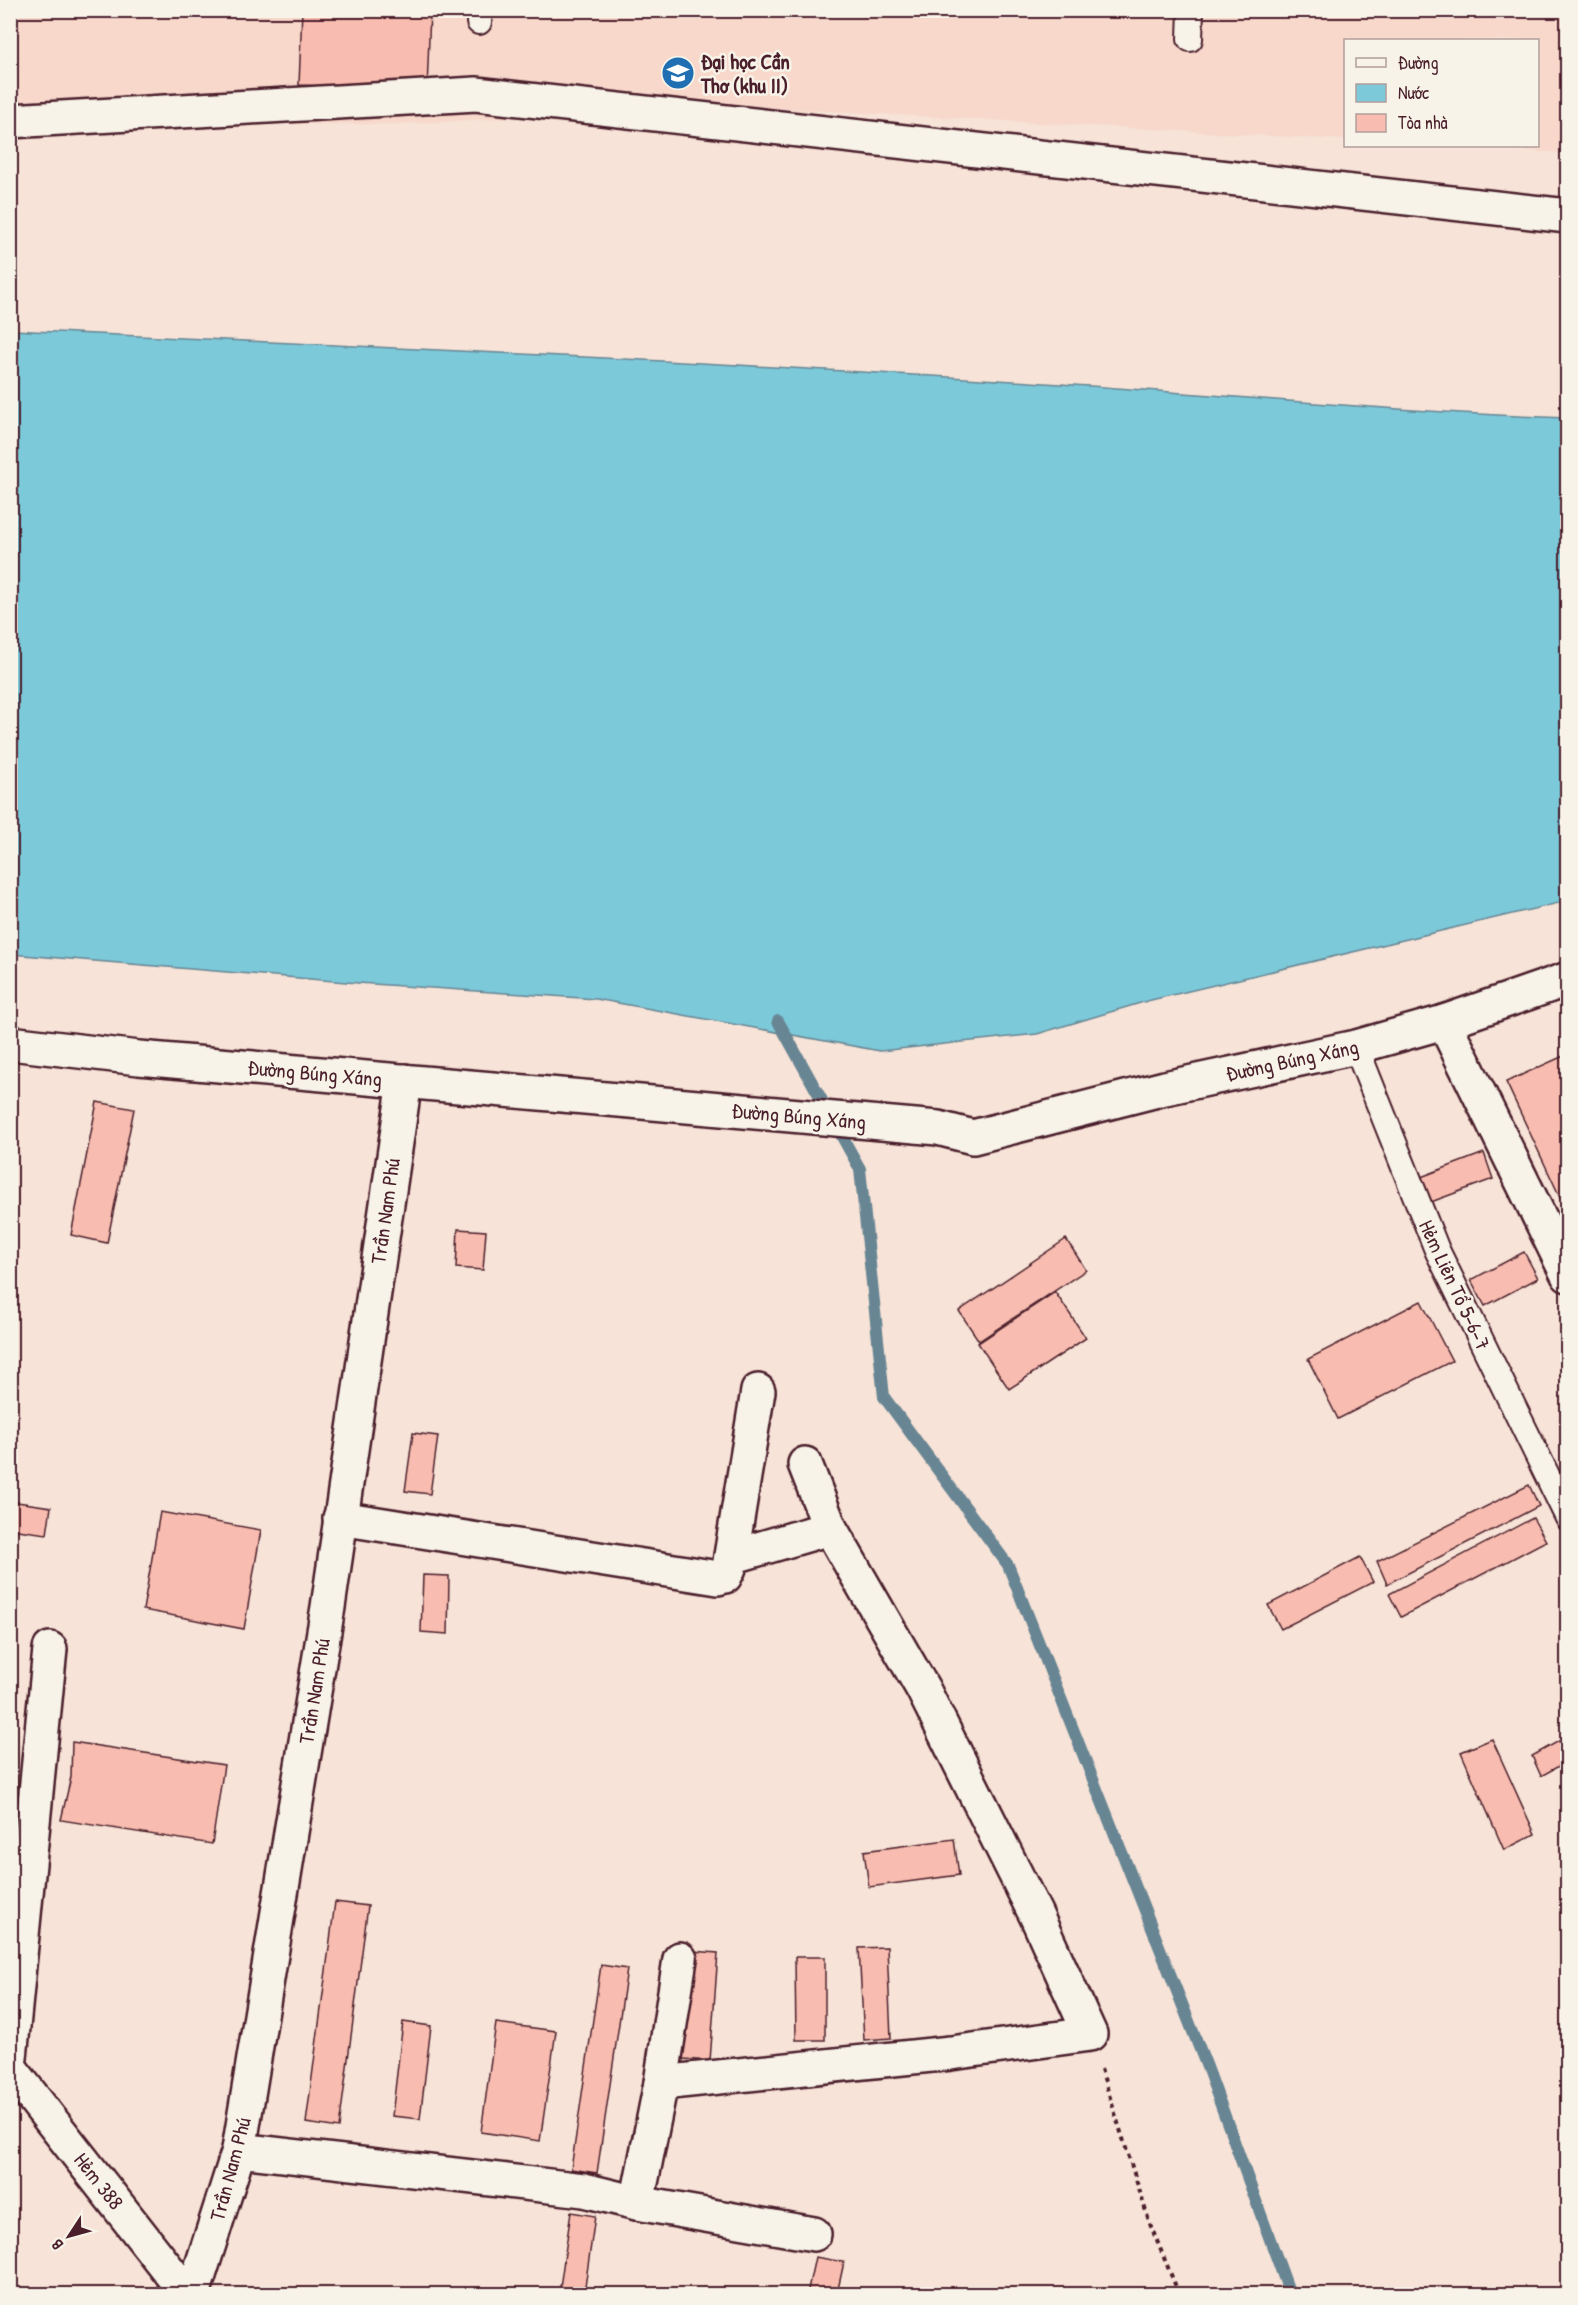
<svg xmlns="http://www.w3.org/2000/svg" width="1578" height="2305" font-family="'Patrick Hand',sans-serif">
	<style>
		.built { fill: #f7d8cb }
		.water { fill: #7bc9d9; stroke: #678593; stroke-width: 1.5 }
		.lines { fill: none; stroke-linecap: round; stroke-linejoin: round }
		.stream { stroke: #678593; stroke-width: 12 }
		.building { fill: #f8bdb0; stroke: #4a1f2b; stroke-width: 1.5 }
		.service-casing { stroke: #4a1f2b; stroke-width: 28 }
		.minor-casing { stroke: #4a1f2b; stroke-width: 38 }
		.tertiary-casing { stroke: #4a1f2b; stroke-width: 38 }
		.path { stroke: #4a1f2b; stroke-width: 4; stroke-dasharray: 4.5 4.5; stroke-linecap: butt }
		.service { stroke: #f7f3e8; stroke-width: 24 }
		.minor { stroke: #f7f3e8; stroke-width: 33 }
		.tertiary { stroke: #f7f3e8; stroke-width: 33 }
		.labels { text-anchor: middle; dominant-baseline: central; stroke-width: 5; stroke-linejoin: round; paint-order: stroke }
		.poi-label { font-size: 21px; font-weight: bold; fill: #4a1f2b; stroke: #f7f3e8; text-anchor: start }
		.street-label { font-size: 21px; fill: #4a1f2b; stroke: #f7f3e8 }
	</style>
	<rect width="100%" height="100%" fill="#f7e3d7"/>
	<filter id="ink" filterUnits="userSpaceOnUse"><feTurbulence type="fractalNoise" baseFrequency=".0167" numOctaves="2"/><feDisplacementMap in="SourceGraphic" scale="12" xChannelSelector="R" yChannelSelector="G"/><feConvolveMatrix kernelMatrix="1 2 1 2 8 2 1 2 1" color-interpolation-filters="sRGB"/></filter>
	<g filter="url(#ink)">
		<path class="built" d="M 11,11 L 1567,11 L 1567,153 L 1443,146 L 1538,146 L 1538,40 L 1346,40 L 1345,140 L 739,106 L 399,124 L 11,124 Z"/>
		<path class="water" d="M 11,330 C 355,346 700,361 1044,383 C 1218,394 1393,412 1567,418 L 1567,901 L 1147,1001 L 1037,1034 L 880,1051 L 596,999 L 358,983 L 11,954 Z"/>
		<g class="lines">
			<path class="stream" d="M 778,1021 L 860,1169 L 884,1397 L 1008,1565 L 1207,2067 L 1290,2294"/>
		</g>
		<g class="building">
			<path d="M 302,10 L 430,10 L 427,91 L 299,85 Z"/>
			<path d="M 1511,10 L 1568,10 L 1568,14 Z"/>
			<path d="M 1568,1054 L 1568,1214 L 1506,1082 Z"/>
			<path d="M 97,1102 L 134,1109 L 107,1243 L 71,1235 Z"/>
			<path d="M 1484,1153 L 1493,1179 L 1431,1202 L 1421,1177 Z"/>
			<path d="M 458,1229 L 486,1231 L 483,1270 L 456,1268 Z"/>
			<path d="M 1066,1239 L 1086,1270 L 979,1341 L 959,1311 Z"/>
			<path d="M 1524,1252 L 1538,1278 L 1485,1306 L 1471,1280 Z"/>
			<path d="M 1055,1292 L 1086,1338 L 1009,1389 L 978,1343 Z"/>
			<path d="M 1421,1301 L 1452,1361 L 1338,1419 L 1308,1359 Z"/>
			<path d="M 413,1433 L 438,1436 L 430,1494 L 405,1491 Z"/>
			<path d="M 1529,1485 L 1539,1506 L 1387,1584 L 1377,1561 Z"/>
			<path d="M 10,1501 L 51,1507 L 47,1534 L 10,1529 Z"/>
			<path d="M 160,1512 L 261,1530 L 244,1629 L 143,1610 Z"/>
			<path d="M 1533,1518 L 1546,1541 L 1401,1617 L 1389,1594 Z"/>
			<path d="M 1360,1557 L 1373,1582 L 1281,1629 L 1268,1605 Z"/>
			<path d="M 423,1575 L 449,1576 L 448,1634 L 421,1632 Z"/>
			<path d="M 1568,1736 L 1568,1761 L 1541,1776 L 1532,1756 Z"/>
			<path d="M 1492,1739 L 1535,1834 L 1504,1850 L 1461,1752 Z"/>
			<path d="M 72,1742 L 224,1765 L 212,1844 L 61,1820 L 71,1777 Z"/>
			<path d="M 954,1839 L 959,1875 L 869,1887 L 864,1851 Z"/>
			<path d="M 335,1902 L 368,1906 L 339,2128 L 306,2123 Z"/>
			<path d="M 887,1947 L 891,2038 L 864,2040 L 859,1948 Z"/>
			<path d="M 692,1951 L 718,1953 L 710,2061 L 683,2059 Z"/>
			<path d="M 795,1957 L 825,1957 L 825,2040 L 796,2040 Z"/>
			<path d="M 601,1965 L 627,1969 L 597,2173 L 571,2169 Z"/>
			<path d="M 403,2022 L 431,2026 L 420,2119 L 392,2116 Z"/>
			<path d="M 496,2023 L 556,2031 L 540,2141 L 481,2132 Z"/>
			<path d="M 571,2212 L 595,2216 L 584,2294 L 559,2294 Z"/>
			<path d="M 815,2257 L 844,2262 L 837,2294 L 807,2294 Z"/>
		</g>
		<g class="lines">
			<g class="service-casing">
				<g id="service">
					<path d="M 479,22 L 480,10"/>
					<path d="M 1190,39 L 1191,10"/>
					<path d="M 1356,1047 L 1437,1250 L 1568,1518"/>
				</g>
			</g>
			<g class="minor-casing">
				<g id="minor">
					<path d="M 10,121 L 476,94 L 1568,216"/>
					<path d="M 1444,1022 L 1568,1275"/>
					<path d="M 10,1043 L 139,1058 L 938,1128 L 973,1137 L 1165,1088 L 1356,1047 L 1444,1022 L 1568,979"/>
					<path d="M 340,1518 L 718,1578 L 725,1576 L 729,1568 L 758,1391"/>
					<path d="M 731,1557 L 830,1528"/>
					<path d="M 10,2058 L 50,1649"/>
					<path d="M 10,2068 L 187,2294"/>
					<path d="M 661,2083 L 680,1959"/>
					<path d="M 239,2150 L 584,2190 L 637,2203 L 814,2234"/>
					<path d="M 637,2203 L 661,2083 L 951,2053 L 1090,2034 L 1036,1915 L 923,1689 L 830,1528 L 805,1464"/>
				</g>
			</g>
			<g class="tertiary-casing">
				<path id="tertiary" d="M 193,2294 L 239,2150 L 328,1607 L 405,1081"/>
			</g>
			<path class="path" d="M 1101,2069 L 1150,2224 L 1179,2294"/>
			<use href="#service" class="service"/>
			<use href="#minor" class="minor"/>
			<use href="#tertiary" class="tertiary"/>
		</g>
	</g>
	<defs>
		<g id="university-disc" transform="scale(1.725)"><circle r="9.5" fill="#1f6fb2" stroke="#f7f3e8"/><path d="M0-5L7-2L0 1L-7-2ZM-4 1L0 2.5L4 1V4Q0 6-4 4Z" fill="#fff"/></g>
	</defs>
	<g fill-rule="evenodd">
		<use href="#university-disc" x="678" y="73"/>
	</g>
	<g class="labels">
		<g class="poi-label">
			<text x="701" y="61">Đại học Cần<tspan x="701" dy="24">Thơ (khu II)</tspan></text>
		</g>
		<g class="street-label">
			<text transform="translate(1292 1060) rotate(-12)">Đường Búng Xáng</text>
			<text transform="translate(315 1073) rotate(5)">Đường Búng Xáng</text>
			<text transform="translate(799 1116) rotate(5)">Đường Búng Xáng</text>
			<text transform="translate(385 1211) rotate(-82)">Trần Nam Phú</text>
			<text transform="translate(1455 1285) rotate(65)">Hẻm Liên Tổ 5-6-7</text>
			<text transform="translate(314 1691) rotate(-81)">Trần Nam Phú</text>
			<text transform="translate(230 2169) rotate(-75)">Trần Nam Phú</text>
			<text transform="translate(99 2181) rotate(52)">Hẻm 388</text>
		</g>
	</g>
	<rect width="1578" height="2305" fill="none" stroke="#f7f3e8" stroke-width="36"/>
	<rect x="18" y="18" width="1542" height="2269" fill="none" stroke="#4a1f2b" stroke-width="2" filter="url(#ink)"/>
	<rect x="1344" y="39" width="195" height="108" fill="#f7f3e8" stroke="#b29e9c" stroke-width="1.5"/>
	<rect x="1356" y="58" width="30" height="9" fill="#f7f3e8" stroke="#b29e9c" stroke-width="1.5"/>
	<text x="1398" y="69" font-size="18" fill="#4a1f2b">Đường</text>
	<rect x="1356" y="84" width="30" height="18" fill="#7bc9d9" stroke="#b29e9c" stroke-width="1.5"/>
	<text x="1398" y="99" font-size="18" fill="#4a1f2b">Nước</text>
	<rect x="1356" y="114" width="30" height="18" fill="#f8bdb0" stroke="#b29e9c" stroke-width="1.5"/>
	<text x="1398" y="129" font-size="18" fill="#4a1f2b">Tòa nhà</text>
	<g transform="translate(69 2236) rotate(234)" stroke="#f7f3e8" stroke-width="4.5" paint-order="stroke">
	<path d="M0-4.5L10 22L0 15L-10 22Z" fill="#4a1f2b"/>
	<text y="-9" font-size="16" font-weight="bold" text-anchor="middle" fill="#4a1f2b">B</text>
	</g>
</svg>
